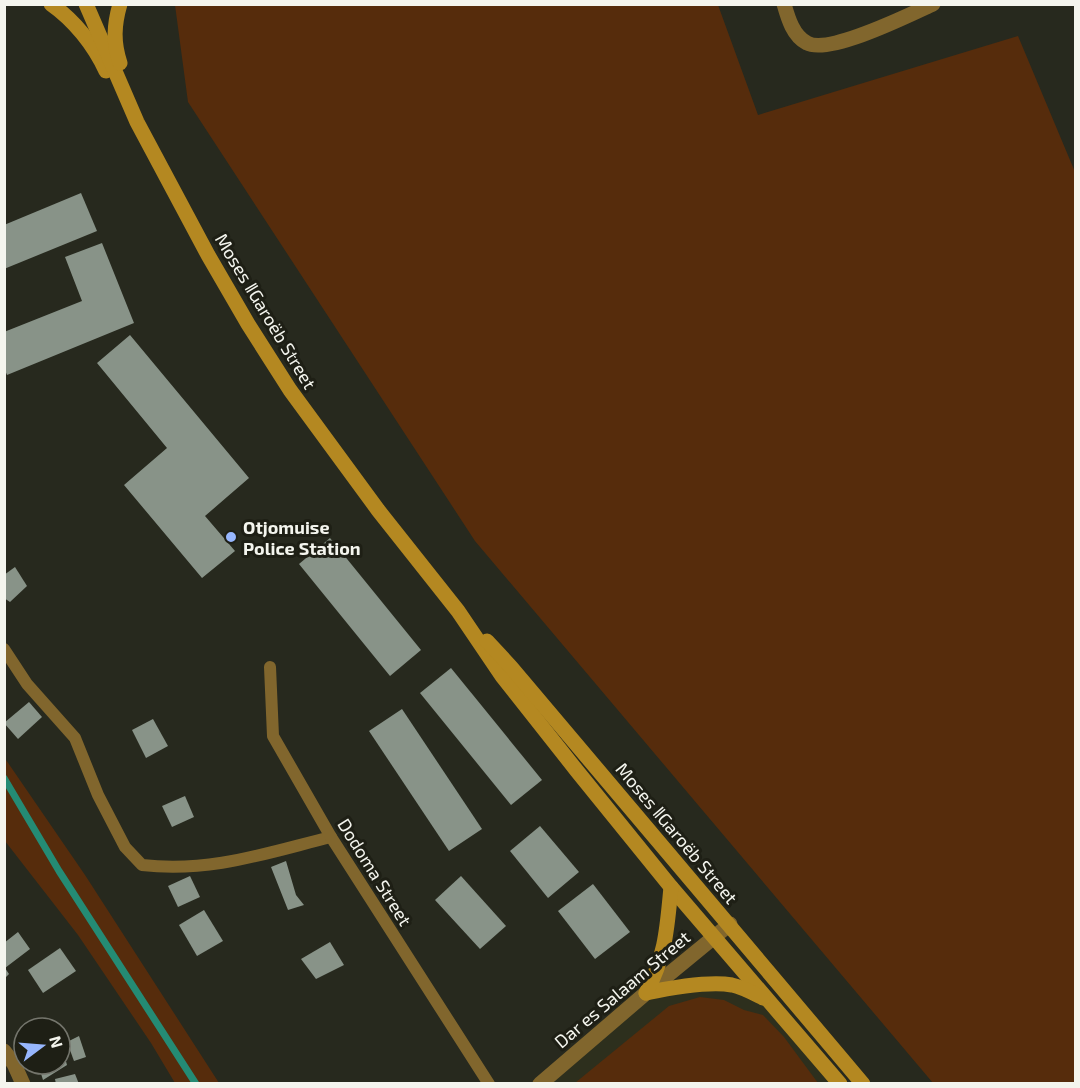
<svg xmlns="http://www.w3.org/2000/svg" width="1080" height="1088" font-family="'Exo 2',sans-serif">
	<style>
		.built { fill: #2d2f1d }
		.green { fill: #562c0c }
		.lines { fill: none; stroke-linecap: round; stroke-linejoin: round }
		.stream { stroke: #248b74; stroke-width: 7 }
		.building { fill: #889388 }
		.lane { stroke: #81662d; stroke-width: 12 }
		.street { stroke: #81662d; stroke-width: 15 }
		.secondary { stroke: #b48821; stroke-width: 15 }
		.poi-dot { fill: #97b6fd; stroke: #1e1f15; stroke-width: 2 }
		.labels { text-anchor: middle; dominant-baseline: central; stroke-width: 6; stroke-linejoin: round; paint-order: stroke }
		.street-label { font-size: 18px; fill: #f4f5ee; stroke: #1e1f15 }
		.poi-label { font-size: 18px; font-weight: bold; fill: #f4f5ee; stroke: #1e1f15; text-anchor: start }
	</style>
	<rect width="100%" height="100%" fill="#27291e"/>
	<path class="built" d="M 699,986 L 766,999 L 840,1084 L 540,1084 L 646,993 Z"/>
	<g class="green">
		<path d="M 175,5 L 718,5 L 758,115 L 1018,36 L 1075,172 L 1075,1083 L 933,1083 L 475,541 L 188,102 Z"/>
		<path d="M 4,757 L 85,875 L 219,1083 L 175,1083 L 151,1043 L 78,935 L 5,841 Z"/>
		<path d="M 700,997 L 724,1000 L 744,1010 L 763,1015 L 784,1037 L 818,1083 L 575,1083 L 669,1006 Z"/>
	</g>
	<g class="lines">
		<path class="stream" d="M 4,778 L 59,871 L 196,1084"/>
	</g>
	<g class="building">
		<path d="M 81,193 L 97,231 L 4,269 L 4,225 Z"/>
		<path d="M 102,243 L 134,323 L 7,375 L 4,368 L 4,332 L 82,301 L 65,257 Z"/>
		<path d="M 130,335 L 249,478 L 205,516 L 235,551 L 202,578 L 124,485 L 167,448 L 97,363 Z"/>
		<path d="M 330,538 L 421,650 L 390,676 L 299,564 Z"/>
		<path d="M 15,567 L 27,586 L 10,602 L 4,598 L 4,575 Z"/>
		<path d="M 451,668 L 542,780 L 511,805 L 420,693 Z"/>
		<path d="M 29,702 L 42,717 L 18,739 L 4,723 Z"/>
		<path d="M 402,709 L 482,829 L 449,851 L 369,731 Z"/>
		<path d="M 153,719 L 168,746 L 146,758 L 132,730 Z"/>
		<path d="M 185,796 L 194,817 L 172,827 L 162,806 Z"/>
		<path d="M 540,826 L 579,872 L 548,898 L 510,851 Z"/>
		<path d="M 286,861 L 296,895 L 304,905 L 288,910 L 271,867 Z"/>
		<path d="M 190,876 L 200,897 L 178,907 L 168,886 Z"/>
		<path d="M 461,876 L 506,926 L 480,949 L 435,900 Z"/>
		<path d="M 593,884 L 630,932 L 595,959 L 558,911 Z"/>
		<path d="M 204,910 L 223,941 L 197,956 L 179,925 Z"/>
		<path d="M 18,932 L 30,949 L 5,968 L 9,974 L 4,979 L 4,943 Z"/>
		<path d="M 330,942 L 344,965 L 316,979 L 301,959 Z"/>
		<path d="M 60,948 L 76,971 L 43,993 L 28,970 Z"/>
		<path d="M 79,1036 L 86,1057 L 74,1061 L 67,1042 Z"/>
		<path d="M 61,1043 L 67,1065 L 43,1080 L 38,1064 L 60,1064 Z"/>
		<path d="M 75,1074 L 79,1084 L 56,1084 L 55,1079 Z"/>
	</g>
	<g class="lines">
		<g class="lane">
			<path d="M 4,649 L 27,684 L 75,738 L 98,795 L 125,847 L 142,865 C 210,873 266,853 331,837"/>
			<path d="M 270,667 L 273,736 L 331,837 L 489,1084"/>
		</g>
		<g class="street">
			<path d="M 784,4 C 788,18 793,36 807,43 C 829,55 909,15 933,4"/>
			<path d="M 4,1051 L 14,1064 L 23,1084"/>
			<path d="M 540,1084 L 646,993 L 730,924"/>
		</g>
		<g class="secondary">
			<path d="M 51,4 C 74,20 94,45 106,71"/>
			<path d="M 86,4 L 137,122 L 208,255 L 248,324 L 290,390 L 378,510 L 458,611 L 502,676 L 577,771 L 671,887 L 840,1084"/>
			<path d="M 120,63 C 113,42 114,25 120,4"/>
			<path d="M 487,641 L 511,667 L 863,1084"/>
			<path d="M 646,993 C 670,988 708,981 732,985 C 742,987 753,993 763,998"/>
			<path d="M 646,993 C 666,955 667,928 671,887"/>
		</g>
	</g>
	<circle class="poi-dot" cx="231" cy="537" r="6"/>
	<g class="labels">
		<g class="street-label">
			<text transform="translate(266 311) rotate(59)">Moses ǁGaroëb Street</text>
			<text transform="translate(677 833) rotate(50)">Moses ǁGaroëb Street</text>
			<text transform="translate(375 872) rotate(58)">Dodoma Street</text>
			<text transform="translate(622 989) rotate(-40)">Dar es Salaam Street</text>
		</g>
		<g class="poi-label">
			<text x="243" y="527">Otjomuise<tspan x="243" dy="21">Police Station</tspan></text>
		</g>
	</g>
	<rect width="1080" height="1088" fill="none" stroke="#f4f5ee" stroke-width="12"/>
	<g transform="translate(42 1046) rotate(74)"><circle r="28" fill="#1e1f15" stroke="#74756c" stroke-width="1.5"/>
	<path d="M0-4.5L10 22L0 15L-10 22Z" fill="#97b6fd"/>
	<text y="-9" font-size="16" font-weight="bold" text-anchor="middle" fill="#f4f5ee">N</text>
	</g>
</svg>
